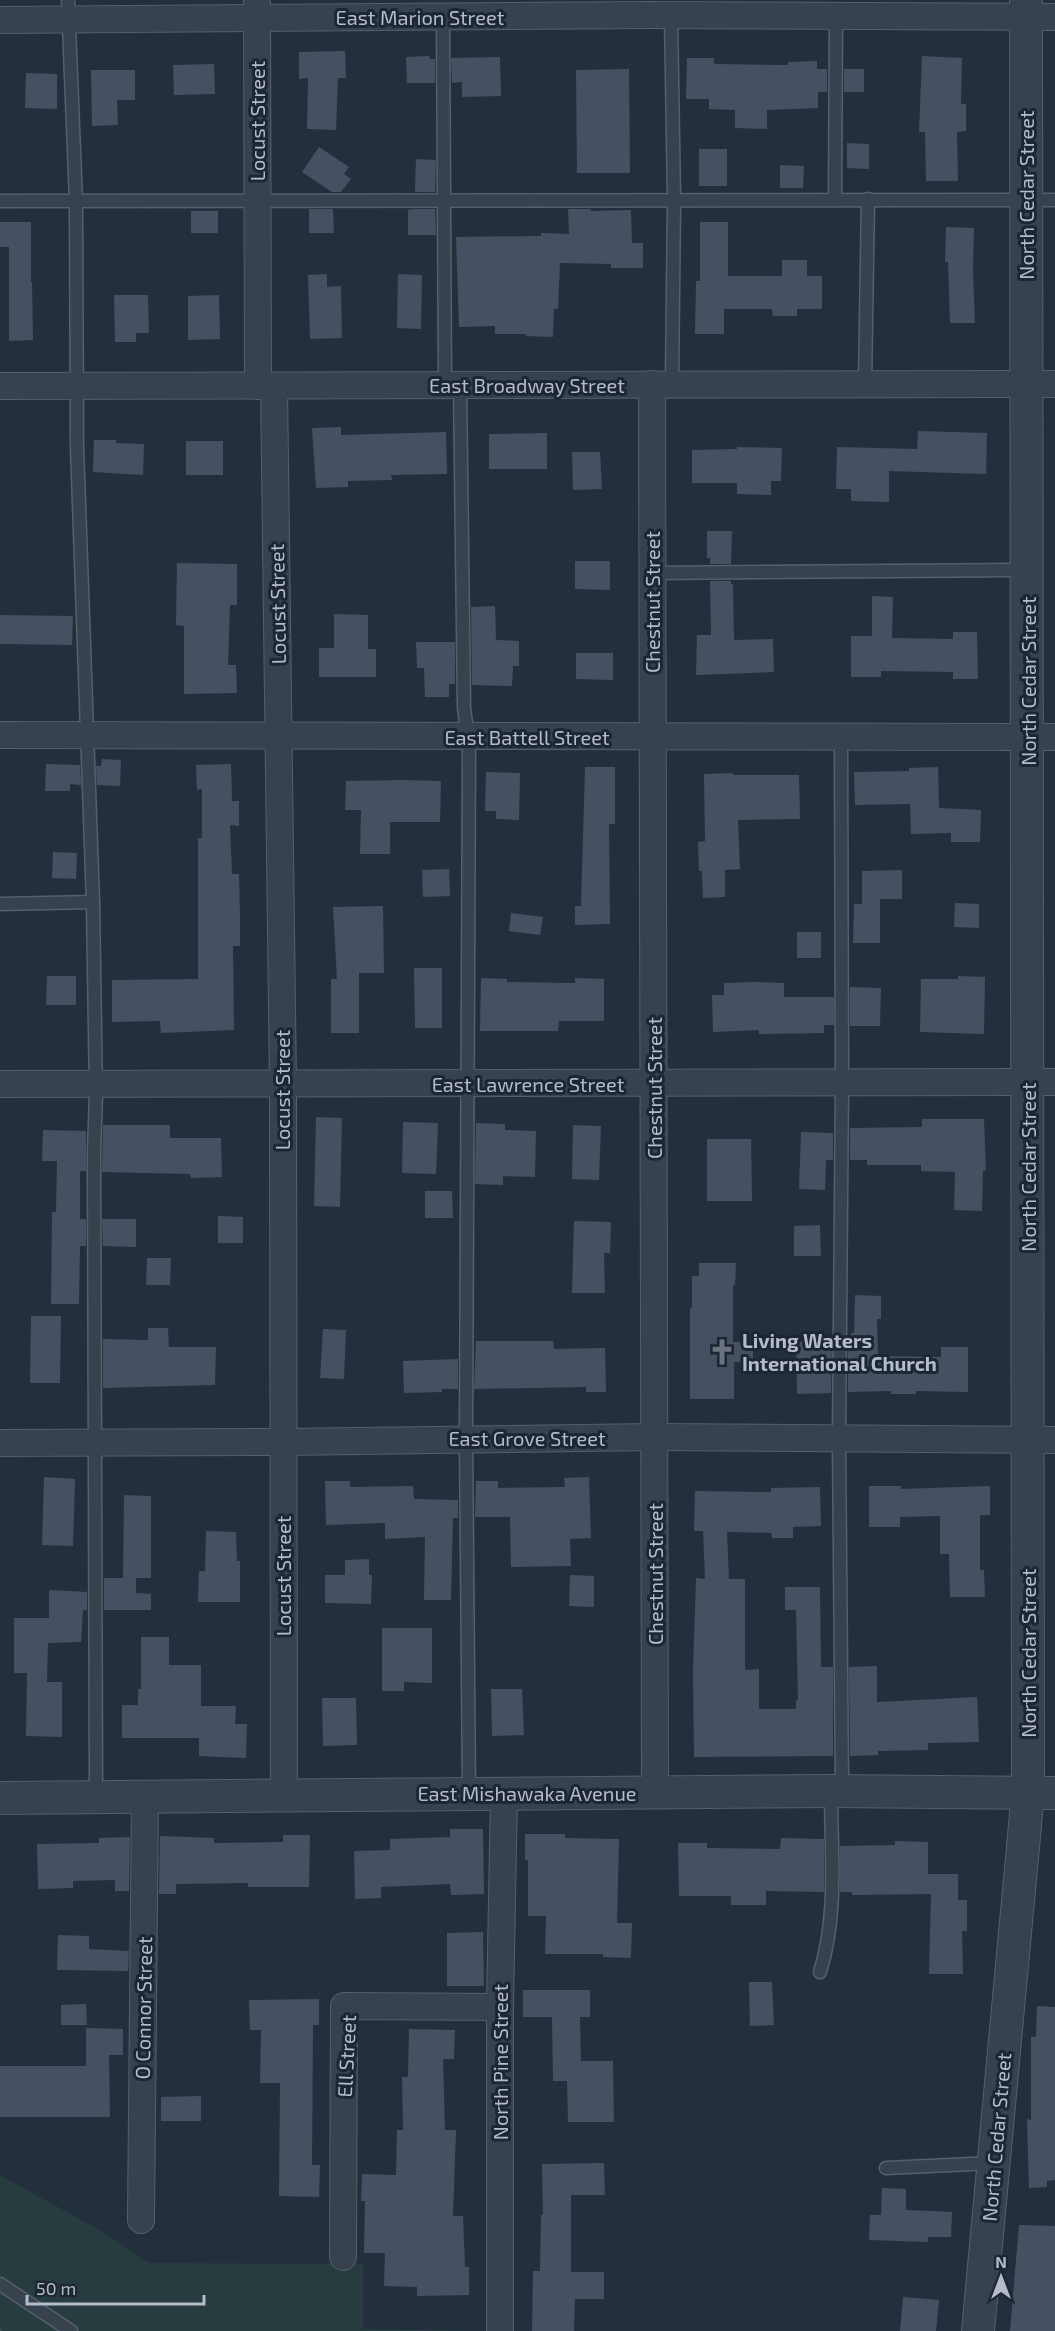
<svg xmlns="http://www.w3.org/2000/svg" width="1055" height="2331" font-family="'Exo 2',sans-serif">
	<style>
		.green { fill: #263c3f }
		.building { fill: #455162 }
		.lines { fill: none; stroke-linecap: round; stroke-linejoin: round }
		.service-casing { stroke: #565f6c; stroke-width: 15 }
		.minor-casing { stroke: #565f6c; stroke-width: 28 }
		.tertiary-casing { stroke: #565f6c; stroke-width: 34 }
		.path { stroke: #44595c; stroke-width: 4; stroke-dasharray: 4.5 4.5; stroke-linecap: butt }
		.service { stroke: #38414e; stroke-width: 12 }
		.minor { stroke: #38414e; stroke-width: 26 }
		.tertiary { stroke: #38414e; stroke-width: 32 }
		.labels { text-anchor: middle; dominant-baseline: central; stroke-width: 6; stroke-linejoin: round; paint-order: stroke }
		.street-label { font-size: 20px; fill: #b4bcc9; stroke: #1d2633 }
		.poi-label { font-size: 20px; font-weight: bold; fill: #b4bcc9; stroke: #1d2633; text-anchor: start }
	</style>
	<rect width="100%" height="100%" fill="#242f3e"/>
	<path class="green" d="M 0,2175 L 100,2230 L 149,2263 L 363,2264 L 363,2329 L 482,2331 L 0,2331 Z"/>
	<g class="building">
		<path d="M 345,51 L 346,78 L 338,78 L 336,130 L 307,129 L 308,78 L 299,79 L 299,52 Z"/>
		<path d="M 429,56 L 430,59 L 435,59 L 435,83 L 407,83 L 406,57 Z"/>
		<path d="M 922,56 L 962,58 L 961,104 L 966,104 L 966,131 L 957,132 L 958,181 L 926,181 L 925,132 L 919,132 Z"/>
		<path d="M 500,57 L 501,96 L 462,97 L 462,82 L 452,83 L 451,58 Z"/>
		<path d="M 687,58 L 714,58 L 714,64 L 788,65 L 788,62 L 817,61 L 817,69 L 827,69 L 827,92 L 818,92 L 818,108 L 767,110 L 767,129 L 735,128 L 735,110 L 709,109 L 709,99 L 686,99 Z"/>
		<path d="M 214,64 L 215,94 L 174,95 L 173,65 Z"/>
		<path d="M 629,69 L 630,173 L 577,173 L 576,70 Z"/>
		<rect x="844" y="69" width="20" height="23"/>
		<path d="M 91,70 L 135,70 L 135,100 L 117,100 L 118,125 L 92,126 Z"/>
		<path d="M 26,73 L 57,74 L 57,109 L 25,108 Z"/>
		<path d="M 847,143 L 869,144 L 869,169 L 847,168 Z"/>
		<path d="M 319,147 L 349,167 L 344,174 L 351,179 L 341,192 L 332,192 L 302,172 Z"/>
		<rect x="699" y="149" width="28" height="37"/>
		<path d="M 416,159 L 436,160 L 435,192 L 415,192 Z"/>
		<path d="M 780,165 L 804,166 L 803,188 L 780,188 Z"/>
		<path d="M 309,209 L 333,209 L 334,233 L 309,233 Z"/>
		<path d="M 414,209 L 435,209 L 436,235 L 408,235 L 408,210 Z"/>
		<path d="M 568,209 L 591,209 L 591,211 L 631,210 L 632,243 L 643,243 L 643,268 L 611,268 L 611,264 L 560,263 L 558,309 L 554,309 L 553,337 L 526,336 L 526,334 L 495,334 L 495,326 L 459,327 L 456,237 L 541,236 L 541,233 L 569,234 Z"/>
		<rect x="191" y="211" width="27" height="22"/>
		<path d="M 0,222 L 31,222 L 31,282 L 32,282 L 33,340 L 9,341 L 9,247 L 0,247 Z"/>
		<path d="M 700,222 L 728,222 L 728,276 L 782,276 L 782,260 L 807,260 L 807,276 L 822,276 L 822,309 L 797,309 L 797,316 L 773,316 L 772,309 L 724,309 L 724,334 L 695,334 L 696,281 L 700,281 Z"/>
		<path d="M 946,227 L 974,228 L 973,270 L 975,323 L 950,323 L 948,262 L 945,262 Z"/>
		<path d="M 327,274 L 327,287 L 341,286 L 342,338 L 310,339 L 308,275 Z"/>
		<path d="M 398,274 L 422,275 L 421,329 L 397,328 Z"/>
		<path d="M 114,295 L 148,295 L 149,333 L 136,333 L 136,342 L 115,342 Z"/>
		<path d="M 219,295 L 220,339 L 188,340 L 188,296 Z"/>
		<path d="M 341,427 L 341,435 L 446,432 L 447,474 L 391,475 L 392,480 L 348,481 L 348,487 L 316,488 L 312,428 Z"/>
		<path d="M 918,431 L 987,433 L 986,474 L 889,471 L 889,502 L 851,501 L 851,489 L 836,489 L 837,447 L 917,449 Z"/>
		<path d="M 547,433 L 547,469 L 489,469 L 489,434 Z"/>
		<path d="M 94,440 L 116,440 L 116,443 L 144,444 L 143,475 L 93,472 Z"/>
		<rect x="186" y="441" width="37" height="34"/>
		<path d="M 737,447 L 782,448 L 781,481 L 771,481 L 771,495 L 737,494 L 737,483 L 692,483 L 692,450 L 737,449 Z"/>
		<path d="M 572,452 L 600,452 L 602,489 L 573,490 Z"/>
		<path d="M 707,531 L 732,531 L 731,564 L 710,564 L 710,558 L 707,558 Z"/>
		<path d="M 575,561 L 610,561 L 610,590 L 575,589 Z"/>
		<path d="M 177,563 L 237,564 L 237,605 L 230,605 L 228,665 L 236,665 L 237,693 L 184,694 L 184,626 L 176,625 Z"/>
		<path d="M 710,581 L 731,581 L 731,584 L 733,584 L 734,640 L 773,639 L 774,672 L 696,675 L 697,635 L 711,635 Z"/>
		<path d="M 872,596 L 893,597 L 892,638 L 953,639 L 953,632 L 977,632 L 978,679 L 953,679 L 953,672 L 881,671 L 881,677 L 851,677 L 851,636 L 872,636 Z"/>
		<path d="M 495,606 L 496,640 L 519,641 L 519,666 L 513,666 L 512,686 L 472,685 L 471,607 Z"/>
		<path d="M 334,614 L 368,615 L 368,649 L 376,649 L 376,677 L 319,677 L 319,648 L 334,648 Z"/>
		<path d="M 0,615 L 73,616 L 72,645 L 0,644 Z"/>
		<path d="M 416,642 L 455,642 L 455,684 L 449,684 L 449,697 L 425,697 L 424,668 L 417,668 Z"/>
		<path d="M 576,653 L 613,653 L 613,680 L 576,679 Z"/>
		<path d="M 102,759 L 121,760 L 120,786 L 97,785 L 96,766 L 101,766 Z"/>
		<path d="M 46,764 L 80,765 L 81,785 L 70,784 L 70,791 L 45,791 Z"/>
		<path d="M 231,764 L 232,801 L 239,801 L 239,826 L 230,825 L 232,874 L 239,874 L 240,916 L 240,946 L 233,946 L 234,1030 L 161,1033 L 160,1021 L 112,1022 L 112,980 L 198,979 L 198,838 L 202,838 L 202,789 L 197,790 L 196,765 Z"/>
		<path d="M 585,767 L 615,767 L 615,824 L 609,824 L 610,924 L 575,925 L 575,906 L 581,906 Z"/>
		<path d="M 938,767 L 939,808 L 981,810 L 980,842 L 951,842 L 951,833 L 911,834 L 910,804 L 855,805 L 854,772 L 909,771 L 909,768 Z"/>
		<path d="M 486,772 L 520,773 L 519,820 L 496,819 L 496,811 L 485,811 Z"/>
		<path d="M 733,773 L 733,775 L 799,775 L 800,819 L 738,820 L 740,869 L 725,870 L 725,897 L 703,898 L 702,871 L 699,871 L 698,842 L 705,841 L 704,774 Z"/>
		<path d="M 404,780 L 441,781 L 440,822 L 390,822 L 390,854 L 360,854 L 361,810 L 345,810 L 346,781 Z"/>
		<path d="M 53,852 L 77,853 L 76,879 L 52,878 Z"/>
		<path d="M 449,869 L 450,896 L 423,897 L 422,870 Z"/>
		<path d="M 902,870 L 902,899 L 880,899 L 880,943 L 853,943 L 854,904 L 862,904 L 862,871 Z"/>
		<path d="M 955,903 L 979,904 L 979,928 L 954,927 Z"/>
		<path d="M 383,906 L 384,973 L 359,973 L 359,1033 L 331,1033 L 331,979 L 337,979 L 333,907 Z"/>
		<path d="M 511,913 L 543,917 L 540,935 L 509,931 Z"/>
		<rect x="797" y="932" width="24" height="26"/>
		<path d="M 414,968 L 442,968 L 442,1028 L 415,1028 Z"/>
		<path d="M 47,976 L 76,976 L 76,1005 L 46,1005 Z"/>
		<path d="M 958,976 L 985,977 L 984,1034 L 920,1032 L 921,979 L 958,979 Z"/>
		<path d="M 481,978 L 507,979 L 507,982 L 575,983 L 575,978 L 604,979 L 604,1021 L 559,1021 L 558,1031 L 480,1031 Z"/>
		<path d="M 754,982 L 784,983 L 784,997 L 834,997 L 834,1025 L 824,1025 L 824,1033 L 759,1034 L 759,1030 L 713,1032 L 712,995 L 724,995 L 724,983 Z"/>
		<path d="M 850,987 L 881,988 L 880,1026 L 850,1026 Z"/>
		<path d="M 316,1117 L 342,1118 L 340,1207 L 314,1206 Z"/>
		<path d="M 922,1119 L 984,1119 L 986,1170 L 983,1171 L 982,1211 L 954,1210 L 955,1172 L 921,1171 L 921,1165 L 867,1165 L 867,1160 L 850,1160 L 850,1128 L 922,1127 Z"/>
		<path d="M 403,1122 L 438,1123 L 436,1174 L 402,1173 Z"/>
		<path d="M 476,1123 L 505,1124 L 505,1130 L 536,1131 L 535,1177 L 503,1176 L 503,1185 L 475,1184 Z"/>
		<path d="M 103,1125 L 170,1125 L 170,1138 L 221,1138 L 222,1177 L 191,1178 L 190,1174 L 102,1172 Z"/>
		<path d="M 573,1125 L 601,1126 L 599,1180 L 572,1179 Z"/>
		<path d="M 43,1130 L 86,1131 L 86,1171 L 80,1171 L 80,1219 L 86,1219 L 86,1246 L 80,1246 L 79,1304 L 51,1304 L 52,1212 L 56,1212 L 57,1161 L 42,1161 Z"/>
		<path d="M 801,1132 L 833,1133 L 833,1160 L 826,1160 L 825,1190 L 799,1189 Z"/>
		<path d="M 707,1139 L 751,1139 L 752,1201 L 707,1201 Z"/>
		<path d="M 425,1191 L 452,1191 L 453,1218 L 425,1218 Z"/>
		<path d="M 218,1216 L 243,1217 L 243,1243 L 218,1243 Z"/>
		<path d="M 102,1219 L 136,1219 L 136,1247 L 103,1246 Z"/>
		<path d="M 574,1221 L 611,1222 L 610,1253 L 604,1253 L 605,1293 L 572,1293 Z"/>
		<path d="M 820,1225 L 821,1256 L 794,1256 L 794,1226 Z"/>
		<path d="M 147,1258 L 171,1258 L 170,1285 L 146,1285 Z"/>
		<path d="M 699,1263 L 736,1263 L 735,1285 L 733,1285 L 733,1342 L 753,1342 L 753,1362 L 734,1362 L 734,1399 L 690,1399 L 690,1308 L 692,1308 L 692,1276 L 699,1276 Z"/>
		<path d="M 855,1295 L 881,1296 L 881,1319 L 877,1319 L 878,1356 L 941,1357 L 941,1347 L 968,1347 L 968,1392 L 916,1391 L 916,1394 L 891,1394 L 891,1391 L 848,1392 L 848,1341 L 851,1341 L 851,1333 L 854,1333 Z"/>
		<path d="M 31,1316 L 61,1316 L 60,1383 L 30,1383 Z"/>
		<path d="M 148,1328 L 168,1328 L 169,1347 L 216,1347 L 215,1385 L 103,1388 L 103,1339 L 148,1340 Z"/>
		<path d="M 323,1329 L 346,1330 L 344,1379 L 320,1378 Z"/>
		<path d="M 476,1341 L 553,1341 L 554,1349 L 605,1348 L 606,1392 L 586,1392 L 586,1387 L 474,1389 Z"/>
		<path d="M 832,1341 L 831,1393 L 797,1394 L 796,1342 Z"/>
		<path d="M 458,1359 L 458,1389 L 442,1389 L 442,1392 L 404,1393 L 403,1361 Z"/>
		<path d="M 44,1477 L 75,1479 L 73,1546 L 42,1545 Z"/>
		<path d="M 589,1477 L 591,1538 L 570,1539 L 571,1566 L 511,1567 L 510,1517 L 475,1517 L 476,1481 L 498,1481 L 498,1488 L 565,1487 L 564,1478 Z"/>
		<path d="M 325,1481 L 350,1481 L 350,1487 L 413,1486 L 414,1499 L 458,1500 L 458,1518 L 453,1518 L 451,1600 L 424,1600 L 425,1537 L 385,1539 L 385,1523 L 326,1525 Z"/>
		<path d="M 869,1486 L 901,1486 L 901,1489 L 990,1486 L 990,1515 L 980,1515 L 980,1570 L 984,1570 L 985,1597 L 950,1597 L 949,1554 L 940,1554 L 940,1516 L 900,1517 L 900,1527 L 869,1527 Z"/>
		<path d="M 820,1487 L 821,1526 L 793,1527 L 793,1538 L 772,1538 L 771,1533 L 727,1532 L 729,1579 L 745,1579 L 745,1670 L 759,1669 L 759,1709 L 796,1709 L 796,1700 L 798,1700 L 796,1610 L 785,1610 L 785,1587 L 820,1587 L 821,1667 L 833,1667 L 833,1756 L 694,1757 L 693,1671 L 696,1578 L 705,1579 L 703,1531 L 694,1531 L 695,1491 L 771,1492 L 771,1488 Z"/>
		<path d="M 124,1495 L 151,1496 L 151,1578 L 123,1578 Z"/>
		<path d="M 206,1531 L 236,1532 L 237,1561 L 240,1561 L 240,1602 L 198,1602 L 199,1571 L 205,1571 Z"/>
		<path d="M 369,1559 L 369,1575 L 372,1575 L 371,1604 L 325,1603 L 325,1575 L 345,1575 L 345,1560 Z"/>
		<path d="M 570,1575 L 594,1576 L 594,1607 L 569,1606 Z"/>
		<path d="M 104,1578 L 136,1578 L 136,1593 L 151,1594 L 151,1610 L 104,1610 Z"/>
		<path d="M 49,1590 L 87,1592 L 87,1610 L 83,1610 L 81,1642 L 48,1643 L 47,1682 L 62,1682 L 62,1737 L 26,1736 L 27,1673 L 14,1673 L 14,1618 L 49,1618 Z"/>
		<path d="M 382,1628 L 432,1628 L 432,1683 L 404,1682 L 404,1691 L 382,1691 Z"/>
		<path d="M 141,1637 L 169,1637 L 169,1665 L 201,1665 L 201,1706 L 236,1706 L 235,1724 L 247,1724 L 246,1758 L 199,1756 L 199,1738 L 122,1738 L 122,1705 L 138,1705 L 138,1689 L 141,1689 Z"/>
		<path d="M 877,1666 L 877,1702 L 977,1697 L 979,1742 L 928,1743 L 928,1750 L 878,1751 L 878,1755 L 850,1756 L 849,1667 Z"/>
		<path d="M 491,1689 L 522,1689 L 524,1735 L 492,1736 Z"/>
		<path d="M 322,1698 L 356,1698 L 357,1745 L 323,1746 Z"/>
		<path d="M 450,1829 L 483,1829 L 484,1894 L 451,1895 L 450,1884 L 381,1887 L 381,1898 L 355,1899 L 354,1851 L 390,1850 L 390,1839 L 450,1837 Z"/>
		<path d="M 525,1834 L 565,1834 L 565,1838 L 619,1839 L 617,1923 L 632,1923 L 631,1958 L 603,1957 L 603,1954 L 545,1954 L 546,1916 L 528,1916 L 528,1860 L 525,1860 Z"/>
		<path d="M 283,1835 L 310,1835 L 309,1887 L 248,1887 L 248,1883 L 176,1884 L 176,1894 L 159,1894 L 160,1836 L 214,1838 L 214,1843 L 283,1842 Z"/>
		<path d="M 130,1837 L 129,1891 L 115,1891 L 115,1880 L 73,1881 L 73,1888 L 38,1889 L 37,1844 L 99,1843 L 99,1838 Z"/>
		<path d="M 781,1838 L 824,1839 L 824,1892 L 766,1891 L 766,1905 L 731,1905 L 731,1896 L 679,1896 L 678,1843 L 707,1843 L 707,1848 L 780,1849 Z"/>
		<path d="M 895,1841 L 928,1842 L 928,1874 L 958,1874 L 958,1900 L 967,1900 L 967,1931 L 962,1931 L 963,1974 L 929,1974 L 931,1894 L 852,1895 L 852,1892 L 840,1892 L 840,1846 L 895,1845 Z"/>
		<path d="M 483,1932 L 484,1986 L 447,1986 L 447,1933 Z"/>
		<path d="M 58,1935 L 89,1936 L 89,1949 L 129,1951 L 128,1971 L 57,1970 Z"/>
		<path d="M 749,1982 L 772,1982 L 774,2025 L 750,2026 Z"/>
		<path d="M 523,1990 L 590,1990 L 590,2017 L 580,2017 L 581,2061 L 613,2061 L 614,2122 L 568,2122 L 567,2081 L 553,2081 L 552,2017 L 523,2017 Z"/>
		<path d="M 319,1999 L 319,2025 L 313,2025 L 312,2165 L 320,2165 L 319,2197 L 279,2196 L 280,2083 L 260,2083 L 261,2030 L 250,2030 L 249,2000 Z"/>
		<path d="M 86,2004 L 87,2025 L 61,2025 L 61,2005 Z"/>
		<path d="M 1037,2006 L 1055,2007 L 1055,2180 L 1047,2181 L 1047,2187 L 1029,2188 L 1027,2119 L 1031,2120 L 1031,2037 L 1036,2037 Z"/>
		<path d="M 86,2028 L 123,2029 L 123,2055 L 109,2055 L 110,2117 L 0,2117 L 0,2066 L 86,2066 Z"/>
		<path d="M 409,2029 L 455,2030 L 454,2059 L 443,2059 L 445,2130 L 456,2130 L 453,2216 L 463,2216 L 465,2267 L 469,2267 L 469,2295 L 417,2296 L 417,2287 L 384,2286 L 385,2253 L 364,2253 L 365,2201 L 361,2201 L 362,2174 L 396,2175 L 397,2130 L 403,2130 L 402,2077 L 408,2077 Z"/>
		<path d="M 201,2096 L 201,2121 L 161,2121 L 161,2097 Z"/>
		<path d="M 604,2163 L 605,2195 L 571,2195 L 571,2272 L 604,2272 L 604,2299 L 575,2299 L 574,2331 L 532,2331 L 533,2271 L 540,2271 L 541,2215 L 543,2215 L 542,2164 Z"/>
		<path d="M 882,2188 L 906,2189 L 906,2210 L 952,2212 L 951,2237 L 928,2237 L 928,2242 L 869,2240 L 870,2215 L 881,2215 Z"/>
		<path d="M 1019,2225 L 1055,2226 L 1055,2331 L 1010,2331 Z"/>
		<path d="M 903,2297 L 939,2300 L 936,2331 L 900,2331 Z"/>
	</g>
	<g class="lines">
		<g class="service-casing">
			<g id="service">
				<path d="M 68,0 L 76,202 L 77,447 L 93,902 L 96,1094 L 94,1152 L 96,1796"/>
				<path d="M 671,15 L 674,200 L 672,384"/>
				<path d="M 443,17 L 445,385"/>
				<path d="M 835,200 L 836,15"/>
				<path d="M 0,201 L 1055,200"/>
				<path d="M 865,384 L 868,199"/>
				<path d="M 460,385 L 464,708 L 469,746 L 466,1438 L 469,1793"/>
				<path d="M 652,573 L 1026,570"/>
				<path d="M 841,736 L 842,1083 L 839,1440 L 842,1789"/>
				<path d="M 0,904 L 93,902"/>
				<path d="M 820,1972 C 838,1915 831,1851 831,1792"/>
				<path d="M 886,2168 L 993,2163"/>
				<path d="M 0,2284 L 71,2331"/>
			</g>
		</g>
		<g class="minor-casing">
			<g id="minor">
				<path d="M 257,3 L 258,386"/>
				<path d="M 0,20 L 648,15 L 1055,17"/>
				<path d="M 652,384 L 655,1792"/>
				<path d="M 0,386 L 1055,384"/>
				<path d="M 274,386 L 283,1085 L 284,1794"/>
				<path d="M 0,735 L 1055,737"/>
				<path d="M 0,1084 L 1055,1082"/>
				<path d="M 0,1443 L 283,1442 L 655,1437 L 1055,1440"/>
				<path d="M 141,2220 L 145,1796"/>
				<path d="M 343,2257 L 344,2006 L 500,2007"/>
				<path d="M 500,2331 L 500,2007 L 504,1793"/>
			</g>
		</g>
		<g class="tertiary-casing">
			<g id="tertiary">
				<path d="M 0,1798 L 831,1791 L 1055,1793"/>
				<path d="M 978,2331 L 1028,1793 L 1026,0"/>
			</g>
		</g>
		<path class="path" d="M 0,2330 L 1,2331"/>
		<use href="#service" class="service"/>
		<use href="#minor" class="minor"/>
		<use href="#tertiary" class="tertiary"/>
	</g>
	<defs>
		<g id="church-bare" transform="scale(2.07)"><path d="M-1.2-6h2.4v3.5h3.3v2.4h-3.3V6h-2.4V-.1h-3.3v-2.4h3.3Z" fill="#6b7280" stroke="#1d2633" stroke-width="2.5" paint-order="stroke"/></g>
	</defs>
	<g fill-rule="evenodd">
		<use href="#church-bare" x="722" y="1352"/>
	</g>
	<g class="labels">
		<g class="street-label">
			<text x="420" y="17">East Marion Street</text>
			<text transform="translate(257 121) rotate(-90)">Locust Street</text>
			<text transform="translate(1026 195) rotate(-90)">North Cedar Street</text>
			<text x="527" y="385">East Broadway Street</text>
			<text transform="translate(652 602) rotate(-90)">Chestnut Street</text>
			<text transform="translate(277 604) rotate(-91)">Locust Street</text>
			<text transform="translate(1028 681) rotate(-90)">North Cedar Street</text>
			<text x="527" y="737">East Battell Street</text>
			<text x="528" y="1084">East Lawrence Street</text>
			<text transform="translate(654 1088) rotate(-90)">Chestnut Street</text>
			<text transform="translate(282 1090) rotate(-90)">Locust Street</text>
			<text transform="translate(1028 1167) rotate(-90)">North Cedar Street</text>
			<text x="527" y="1438">East Grove Street</text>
			<text transform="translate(655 1574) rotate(-90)">Chestnut Street</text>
			<text transform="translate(283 1576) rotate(-90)">Locust Street</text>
			<text transform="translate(1028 1653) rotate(-90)">North Cedar Street</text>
			<text x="527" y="1793">East Mishawaka Avenue</text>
			<text transform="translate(143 2008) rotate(-89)">O Connor Street</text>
			<text transform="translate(346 2056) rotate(-87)">Ell Street</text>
			<text transform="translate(500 2062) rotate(-90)">North Pine Street</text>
			<text transform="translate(996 2137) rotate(-85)">North Cedar Street</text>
		</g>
		<g class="poi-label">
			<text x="742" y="1340">Living Waters<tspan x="742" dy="23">International Church</tspan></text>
		</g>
	</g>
	<g transform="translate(1001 2277)" stroke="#1d2633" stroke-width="4.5" paint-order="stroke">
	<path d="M0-4.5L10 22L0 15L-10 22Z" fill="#b4bcc9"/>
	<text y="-9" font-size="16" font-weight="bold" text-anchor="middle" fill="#b4bcc9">N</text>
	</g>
	<path d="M27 2295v9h177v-9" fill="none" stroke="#b4bcc9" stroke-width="3"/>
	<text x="36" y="2295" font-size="18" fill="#b4bcc9" stroke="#1d2633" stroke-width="4.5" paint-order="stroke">50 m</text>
</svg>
